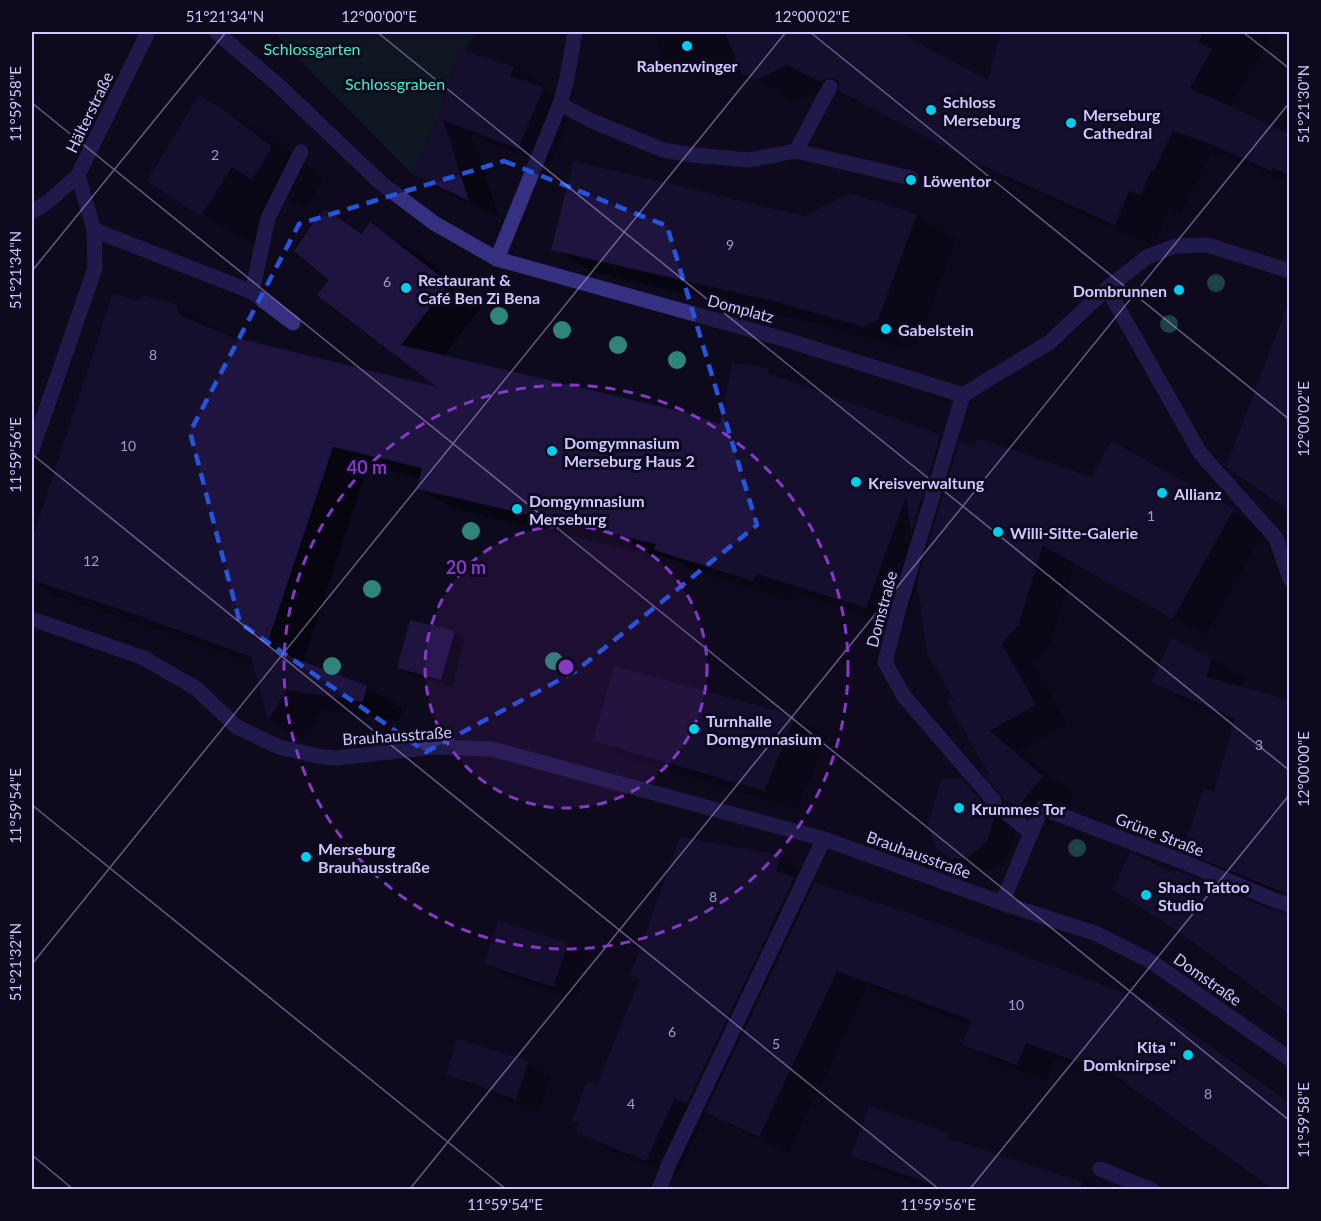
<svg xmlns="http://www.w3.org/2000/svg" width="1321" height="1221" font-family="Lato,sans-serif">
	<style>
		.green { fill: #0c2727 }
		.shadow { fill: #0007; fill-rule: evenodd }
		.building { fill: #1f1440 }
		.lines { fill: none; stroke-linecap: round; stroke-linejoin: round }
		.service { stroke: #363081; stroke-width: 15 }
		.minor { stroke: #363081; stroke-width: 15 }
		.tree { fill: #2e857a }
		.marked { fill: none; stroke: #2654da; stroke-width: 4.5; stroke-dasharray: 12 8; stroke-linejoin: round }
		.ticks { fill: none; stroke: #cfc6ff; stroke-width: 1.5; stroke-opacity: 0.45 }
		.ring { fill: none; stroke: #833bc5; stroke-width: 3; stroke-dasharray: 10 8 }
		.poi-dot { fill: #00cef1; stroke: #0e0a1d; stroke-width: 2 }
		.labels { text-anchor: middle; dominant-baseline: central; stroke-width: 6; stroke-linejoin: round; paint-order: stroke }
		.number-label { font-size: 14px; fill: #a39acf }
		.park-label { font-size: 16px; fill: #48e9c7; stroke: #0e0a1d }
		.poi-label { font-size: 16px; font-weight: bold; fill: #cfc6ff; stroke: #0e0a1d; text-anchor: start }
		.street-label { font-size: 16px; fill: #cfc6ff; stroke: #0e0a1d }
		.centre { fill: #833bc5; stroke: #0e0a1d; stroke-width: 3 }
		.ring-label { font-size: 18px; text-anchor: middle; font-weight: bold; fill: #833bc5; stroke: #0e0a1d; stroke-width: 6; stroke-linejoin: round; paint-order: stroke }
		.neatline { fill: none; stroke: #cfc6ff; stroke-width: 2 }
		.ticks-label { font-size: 15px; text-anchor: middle; fill: #cfc6ff }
	</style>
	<rect width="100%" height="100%" fill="#0e0a1d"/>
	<path class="green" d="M 274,32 L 475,32 L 465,51 L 459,50 L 439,116 L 412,174 L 311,72 Z"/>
	<g class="shadow">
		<path d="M 654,32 L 895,32 L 989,82 L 1002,32 L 1270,32 L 1266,44 L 1230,108 L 1279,131 L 1290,108 L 1290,184 L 1248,165 L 1212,152 L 1194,191 L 1191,190 L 1180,217 L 1168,212 L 1154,246 L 1007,179 L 862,103 L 861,104 L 827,87 L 795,101 L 758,80 L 699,79 L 660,56 L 656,35 ZM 820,73 L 840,85 L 840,89 L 818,76 Z"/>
		<path d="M 460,51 L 514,68 L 545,86 L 544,88 L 574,106 L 550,166 L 473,136 L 499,217 L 445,192 L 414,174 L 440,116 Z"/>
		<path d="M 200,97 L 280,144 L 324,178 L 305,209 L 285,197 L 255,245 L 202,214 Z"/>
		<path d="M 850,194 L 917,216 L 956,239 L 918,343 L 905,349 L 818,324 L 593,272 L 553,249 L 804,217 Z"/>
		<path d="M 324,210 L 364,233 L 380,231 L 416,252 L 484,304 L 443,357 L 722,426 L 768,369 L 796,385 L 940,436 L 959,447 L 1092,479 L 1112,443 L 1265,529 L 1206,636 L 1075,563 L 1050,643 L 1033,663 L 1067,724 L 1020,750 L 1074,796 L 1050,826 L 1006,800 L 991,776 L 958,705 L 919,580 L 902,627 L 793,593 L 789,601 L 692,570 L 675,560 L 455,509 L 419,489 L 421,479 L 368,466 L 303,663 L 366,687 L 402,708 L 399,721 L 323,710 L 304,740 L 269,720 L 254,665 L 171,634 L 57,596 L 32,581 L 32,544 L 114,294 L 140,303 L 176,306 L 212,327 L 213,331 L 227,338 L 444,391 L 331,279 Z"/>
		<path d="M 454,633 L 465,639 L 452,686 L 409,674 L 398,668 Z"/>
		<path d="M 1212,659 L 1245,678 L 1241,688 L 1290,701 L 1290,900 L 1217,869 L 1184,850 L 1215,794 L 1235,723 L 1186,701 L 1153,682 Z"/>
		<path d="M 795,718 L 828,736 L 797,809 L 627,759 L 595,740 Z"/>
		<path d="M 961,779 L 982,792 L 1006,819 L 1016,828 L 1009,851 L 999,862 L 990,869 L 975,871 L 953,859 Z"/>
		<path d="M 681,839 L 781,857 L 812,875 L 807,886 L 813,889 L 1146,1003 L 1177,1020 L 1290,1101 L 1290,1190 L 1135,1088 L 1055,1058 L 1047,1081 L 993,1062 L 964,1045 L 971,1025 L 867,987 L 789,1153 L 736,1128 L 719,1118 L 718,1120 L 706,1115 L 677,1177 L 609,1150 L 578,1132 L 581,1125 L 573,1120 L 598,1086 L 641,980 Z"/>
		<path d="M 567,944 L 590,957 L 576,999 L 508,977 L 485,964 Z"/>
		<path d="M 528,1063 L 551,1076 L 539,1112 L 470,1086 L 447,1073 Z"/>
		<path d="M 870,1107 L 948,1135 L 968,1146 L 1078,1183 L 1079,1177 L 1108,1190 L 938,1190 L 874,1168 L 853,1156 Z"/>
	</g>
	<g class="building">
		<path d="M 718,32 L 898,32 L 988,80 L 1001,32 L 1203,32 L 1198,42 L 1212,49 L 1190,88 L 1290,134 L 1290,175 L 1273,168 L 1271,171 L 1208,143 L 1173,131 L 1154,170 L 1152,169 L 1141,195 L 1129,191 L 1115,225 L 966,158 L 839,91 L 839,82 L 834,78 L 825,78 L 821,82 L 787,65 L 755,80 L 741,73 L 726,35 Z"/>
		<path d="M 459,49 L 514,67 L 510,76 L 544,87 L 518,149 L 443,120 L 469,201 L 412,174 L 439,116 Z"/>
		<path d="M 199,95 L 227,112 L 272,147 L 252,180 L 232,167 L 201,216 L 147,181 Z"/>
		<path d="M 574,161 L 804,216 L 850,193 L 917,214 L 878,320 L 864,327 L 777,302 L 551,250 Z"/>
		<path d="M 324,208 L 362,234 L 370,222 L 449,283 L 401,345 L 687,413 L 720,424 L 732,363 L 769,368 L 768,373 L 941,435 L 911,533 L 906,496 L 866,608 L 757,574 L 753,581 L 654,550 L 656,544 L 417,489 L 422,468 L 333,447 L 266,647 L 367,686 L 363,702 L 287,690 L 268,721 L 251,657 L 134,614 L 32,580 L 32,540 L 113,293 L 139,301 L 145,295 L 176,305 L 180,315 L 228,336 L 437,387 L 317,295 L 329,280 L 294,251 Z"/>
		<path d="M 1286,309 L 1290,310 L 1290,511 L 1226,467 Z"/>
		<path d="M 977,438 L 1091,477 L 1111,441 L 1234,509 L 1173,619 L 1043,546 L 1018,625 L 1002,644 L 1036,705 L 990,731 L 1043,776 L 1017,809 L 1010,803 L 1004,801 L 1001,795 L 984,775 L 989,774 L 947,701 L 951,698 L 956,703 L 927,653 L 917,580 L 959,441 L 975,447 Z"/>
		<path d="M 410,620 L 455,631 L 441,680 L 397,668 Z"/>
		<path d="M 1172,638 L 1212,658 L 1206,677 L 1290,700 L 1290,895 L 1182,851 L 1204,789 L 1214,792 L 1235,719 L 1151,682 Z"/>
		<path d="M 614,666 L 796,716 L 764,791 L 593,741 Z"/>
		<path d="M 961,778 L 987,807 L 994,811 L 995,815 L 988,839 L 978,850 L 968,857 L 952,860 L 937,849 L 931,838 L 928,825 L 941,780 Z"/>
		<path d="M 680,837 L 781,855 L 776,871 L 795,877 L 687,1104 L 675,1098 L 646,1161 L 576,1133 L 580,1124 L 572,1121 L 587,1081 L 597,1084 L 640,979 L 630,975 L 645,935 Z"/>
		<path d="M 1130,852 L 1175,874 L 1176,870 L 1270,909 L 1290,914 L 1290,1015 L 1219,961 L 1169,925 L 1113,890 Z"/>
		<path d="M 814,883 L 906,912 L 1149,1002 L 1290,1103 L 1290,1190 L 1274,1190 L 1116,1076 L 1026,1043 L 1017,1065 L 962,1045 L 971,1020 L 837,971 L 759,1137 L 705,1112 Z"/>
		<path d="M 498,920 L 568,943 L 553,987 L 484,964 Z"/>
		<path d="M 457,1039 L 529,1061 L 516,1100 L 446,1074 Z"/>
		<path d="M 869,1106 L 949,1133 L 947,1138 L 1082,1182 L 1081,1190 L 947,1190 L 851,1156 Z"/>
	</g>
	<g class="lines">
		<g class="service">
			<path d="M 560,104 L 592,121 L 663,150 L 693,155 L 749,160 L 796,151 L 830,87"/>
			<path d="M 796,151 L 911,178"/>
			<path d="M 94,230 L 252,292 L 293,323"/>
			<path d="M 497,259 L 560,104 L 567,78 L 575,32"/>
			<path d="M 1107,288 L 1200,453 L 1276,538 L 1290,579"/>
			<path d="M 252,292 L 268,218 L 301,152"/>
			<path d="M 1100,1169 L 1152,1190"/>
		</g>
		<g class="minor">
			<path d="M 216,32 L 278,85 L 382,184 L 434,223 L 497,259 L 780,338 L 963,395 L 1050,342 L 1107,288 L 1147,257 L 1175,246 L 1207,245 L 1290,271"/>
			<path d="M 32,212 L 49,201 L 78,175"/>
			<path d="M 963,395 L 900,604 L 885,662 L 903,695 L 994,801"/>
			<path d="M 32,450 L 95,268 L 94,230 L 78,175 L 148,32"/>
			<path d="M 32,619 L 144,658 L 197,689 L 237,727 L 279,747 L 322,757 L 336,758 L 433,747 L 492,749 L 824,839 L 1002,903 L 1097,934 L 1152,962 L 1290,1059"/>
			<path d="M 1031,833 L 1042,808 L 1186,863 L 1274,900 L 1290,905"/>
			<path d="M 1002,903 L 1031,833 L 1004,811"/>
			<path d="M 659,1190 L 668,1166 L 824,839"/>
		</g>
	</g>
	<g class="tree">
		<circle cx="1216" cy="283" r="9"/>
		<circle cx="499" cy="316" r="9"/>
		<circle cx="1169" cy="324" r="9"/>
		<circle cx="562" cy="330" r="9"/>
		<circle cx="618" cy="345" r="9"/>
		<circle cx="677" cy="360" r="9"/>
		<circle cx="471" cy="531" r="9"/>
		<circle cx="372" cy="589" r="9"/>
		<circle cx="554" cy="661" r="9"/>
		<circle cx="332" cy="666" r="9"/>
		<circle cx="1077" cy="848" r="9"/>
	</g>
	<path d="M0 0H1321V1221H0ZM 504,161 L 667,226 L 757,525 L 576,671 L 426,752 L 240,623 L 190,432 L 299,224 Z" fill="#0e0a1d" fill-opacity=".55" fill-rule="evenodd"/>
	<path class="marked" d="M 504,161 L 667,226 L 757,525 L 576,671 L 426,752 L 240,623 L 190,432 L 299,224 Z"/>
	<path class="ticks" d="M 377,32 L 1290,771M 810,32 L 1290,420M 1243,32 L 1290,69M 32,103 L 1290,1121M 32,271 L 226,32M 32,454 L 940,1190M 32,805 L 507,1190M 32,964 L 786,32M 32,1155 L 74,1190M 409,1190 L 1290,102M 969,1190 L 1290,794"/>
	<circle cx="566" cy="667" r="141" fill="#833bc5" fill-opacity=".12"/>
	<g class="ring">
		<circle cx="566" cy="667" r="141"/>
		<circle cx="566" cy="667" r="282"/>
	</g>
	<g class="poi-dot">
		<circle cx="687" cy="46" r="6"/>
		<circle cx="931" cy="110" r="6"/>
		<circle cx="1071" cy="123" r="6"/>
		<circle cx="911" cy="180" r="6"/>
		<circle cx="406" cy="288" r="6"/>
		<circle cx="1179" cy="290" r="6"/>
		<circle cx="886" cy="329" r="6"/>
		<circle cx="552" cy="451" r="6"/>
		<circle cx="856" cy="482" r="6"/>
		<circle cx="1162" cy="493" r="6"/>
		<circle cx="517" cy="509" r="6"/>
		<circle cx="998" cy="532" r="6"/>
		<circle cx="694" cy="729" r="6"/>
		<circle cx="959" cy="808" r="6"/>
		<circle cx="306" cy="857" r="6"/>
		<circle cx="1146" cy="895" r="6"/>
		<circle cx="1188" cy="1055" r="6"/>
	</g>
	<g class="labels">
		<g class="number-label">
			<text x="215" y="154">2</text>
			<text x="730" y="244">9</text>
			<text x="387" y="281">6</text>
			<text x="153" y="354">8</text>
			<text x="128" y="445">10</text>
			<text x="1151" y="515">1</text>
			<text x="91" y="560">12</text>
			<text x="1259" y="744">3</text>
			<text x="713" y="896">8</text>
			<text x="1016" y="1004">10</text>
			<text x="672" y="1031">6</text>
			<text x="776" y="1043">5</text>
			<text x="1208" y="1093">8</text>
			<text x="631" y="1103">4</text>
		</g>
		<g class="park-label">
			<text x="312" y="48">Schlossgarten</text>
			<text x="395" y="83">Schlossgraben</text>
		</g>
		<g class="poi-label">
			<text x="687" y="65" text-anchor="middle">Rabenzwinger</text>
			<text x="943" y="101">Schloss<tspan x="943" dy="18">Merseburg</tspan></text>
			<text x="1083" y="114">Merseburg<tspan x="1083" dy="18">Cathedral</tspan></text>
			<text x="923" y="180">Löwentor</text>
			<text x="418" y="279">Restaurant &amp;<tspan x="418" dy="18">Café Ben Zi Bena</tspan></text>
			<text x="1167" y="290" text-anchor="end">Dombrunnen</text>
			<text x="898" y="329">Gabelstein</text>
			<text x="564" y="442">Domgymnasium<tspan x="564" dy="18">Merseburg Haus 2</tspan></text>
			<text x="868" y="482">Kreisverwaltung</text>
			<text x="1174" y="493">Allianz</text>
			<text x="529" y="500">Domgymnasium<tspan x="529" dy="18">Merseburg</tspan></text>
			<text x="1010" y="532">Willi-Sitte-Galerie</text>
			<text x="706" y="720">Turnhalle<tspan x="706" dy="18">Domgymnasium</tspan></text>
			<text x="971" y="808">Krummes Tor</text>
			<text x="318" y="848">Merseburg<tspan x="318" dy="18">Brauhausstraße</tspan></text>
			<text x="1158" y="886">Shach Tattoo<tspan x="1158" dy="18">Studio</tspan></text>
			<text x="1176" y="1046" text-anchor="end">Kita "<tspan x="1176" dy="18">Domknirpse"</tspan></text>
		</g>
		<g class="street-label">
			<text transform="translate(89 112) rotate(-64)">Hälterstraße</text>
			<text transform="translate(741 308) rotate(15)">Domplatz</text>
			<text transform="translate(881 609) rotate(-75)">Domstraße</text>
			<text transform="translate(397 735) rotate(-4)">Brauhausstraße</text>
			<text transform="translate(1160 834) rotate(21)">Grüne Straße</text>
			<text transform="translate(919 854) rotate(20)">Brauhausstraße</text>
			<text transform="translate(1208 979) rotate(35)">Domstraße</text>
		</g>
	</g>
	<circle cx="566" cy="667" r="9" class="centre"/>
	<g class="ring-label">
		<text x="367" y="474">40 m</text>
		<text x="466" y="574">20 m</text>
	</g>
	<rect width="1321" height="1221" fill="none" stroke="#0e0a1d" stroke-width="66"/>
	<rect x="33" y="33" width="1255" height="1155" class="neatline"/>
	<g class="ticks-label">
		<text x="225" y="22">51°21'34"N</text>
		<text x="379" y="22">12°00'00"E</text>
		<text x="812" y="22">12°00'02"E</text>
		<text transform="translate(1304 104) rotate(-90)" y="5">51°21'30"N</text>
		<text transform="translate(16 104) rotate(-90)" y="5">11°59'58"E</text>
		<text transform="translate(16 270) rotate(-90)" y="5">51°21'34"N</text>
		<text transform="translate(1304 419) rotate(-90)" y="5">12°00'02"E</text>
		<text transform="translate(16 455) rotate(-90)" y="5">11°59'56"E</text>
		<text transform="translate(1304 769) rotate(-90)" y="5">12°00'00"E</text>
		<text transform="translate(16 806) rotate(-90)" y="5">11°59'54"E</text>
		<text transform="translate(16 962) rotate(-90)" y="5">51°21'32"N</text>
		<text transform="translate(1304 1120) rotate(-90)" y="5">11°59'58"E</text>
		<text x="505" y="1210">11°59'54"E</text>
		<text x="938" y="1210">11°59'56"E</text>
	</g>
</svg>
